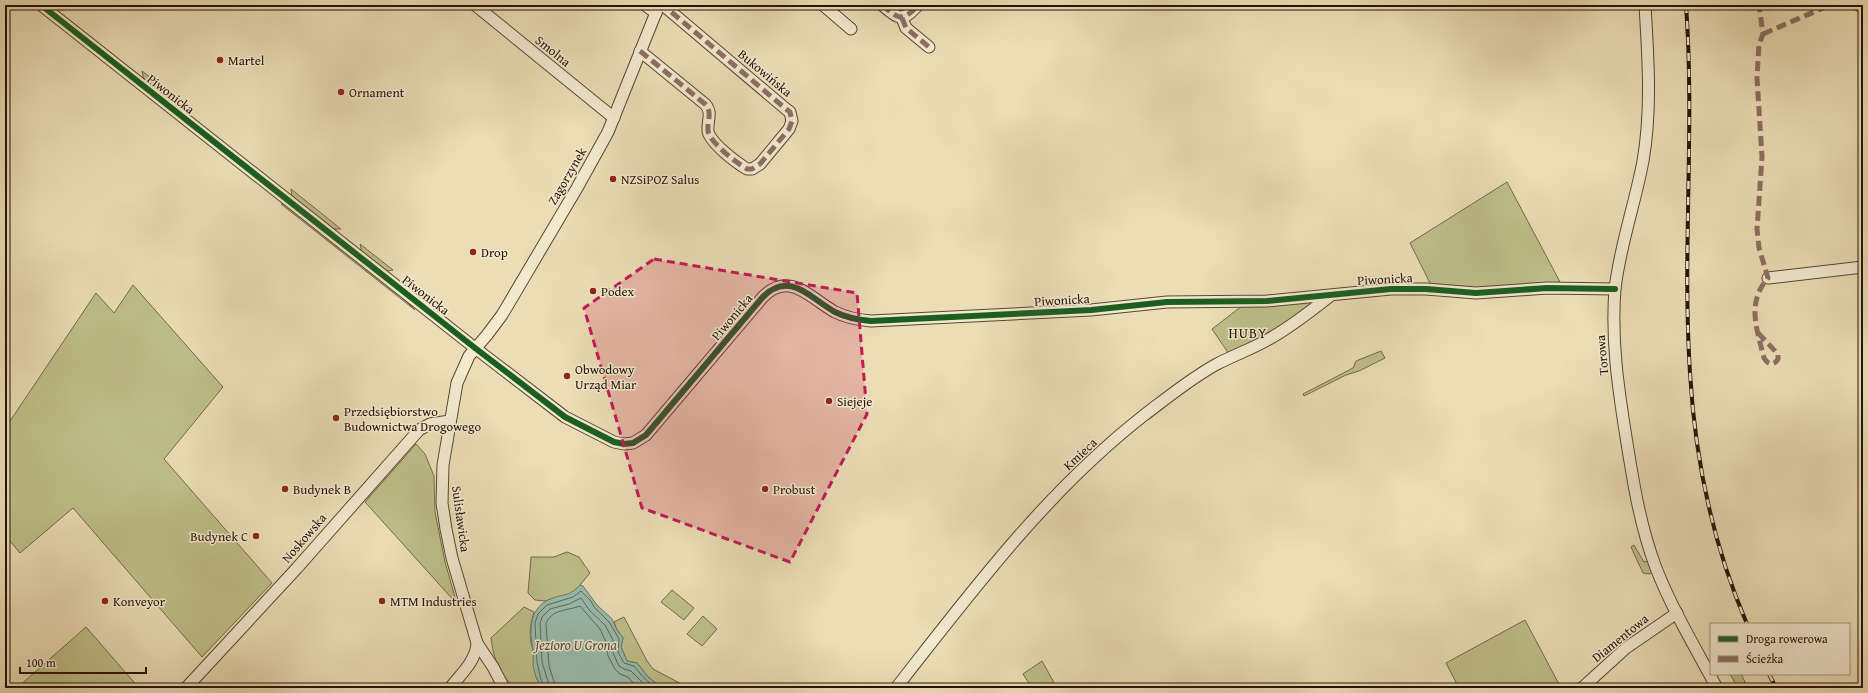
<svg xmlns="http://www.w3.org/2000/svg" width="1868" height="693" font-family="'Gentium Book Plus',serif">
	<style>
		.green { fill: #bebf89; stroke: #726948 }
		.water { fill: #98bcae; stroke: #6a786b }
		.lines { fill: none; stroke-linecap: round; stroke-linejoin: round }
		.shore { stroke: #5e685a; stroke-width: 1 }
		.minor-casing { stroke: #564632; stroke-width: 13 }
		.minor { stroke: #f2e9cf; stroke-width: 11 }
		.rail-casing { stroke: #251306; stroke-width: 4 }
		.rail { stroke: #f2e9cf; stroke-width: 2.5; stroke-dasharray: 8; stroke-linecap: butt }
		.quiet { stroke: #8d6e63; stroke-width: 5; stroke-dasharray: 10 5; stroke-linecap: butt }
		.cycleway-casing { stroke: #f2e9cf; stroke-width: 8 }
		.cycleway { stroke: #1b5e20; stroke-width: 6 }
		.marked { fill: #c2185b; fill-opacity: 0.2; stroke: #c2185b; stroke-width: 3; stroke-dasharray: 8 5; stroke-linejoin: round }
		.poi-dot { fill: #8f2418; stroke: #f2e9cf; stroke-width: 1.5 }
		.labels { text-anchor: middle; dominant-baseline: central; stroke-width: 3; stroke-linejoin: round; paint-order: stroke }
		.street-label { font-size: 13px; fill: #251306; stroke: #f2e9cf }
		.poi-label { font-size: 13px; fill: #251306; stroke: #f2e9cf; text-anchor: start }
		.neighbourhood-label { font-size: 14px; letter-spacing: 1px; fill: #251306; stroke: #f2e9cf }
		.water-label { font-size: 14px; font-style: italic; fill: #4d4e41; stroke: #f2e9cf }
	</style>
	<rect width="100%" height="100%" fill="#ebddb5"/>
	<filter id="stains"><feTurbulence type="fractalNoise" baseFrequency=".005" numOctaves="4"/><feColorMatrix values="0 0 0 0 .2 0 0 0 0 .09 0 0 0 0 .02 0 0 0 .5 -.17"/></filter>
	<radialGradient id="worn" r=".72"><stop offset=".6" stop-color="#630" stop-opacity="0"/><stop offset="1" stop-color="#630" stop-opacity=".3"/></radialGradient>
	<g class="green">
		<path d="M 142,71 L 176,97 L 179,101 L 177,103 L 174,103 L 144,80 Z"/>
		<path d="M 1507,182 L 1560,282 L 1478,288 L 1431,285 L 1410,243 Z"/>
		<path d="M 291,189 L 341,229 L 333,229 L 292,197 Z"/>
		<path d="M 281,204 L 287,205 L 400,295 L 415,310 Z"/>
		<path d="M 360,244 L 393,270 L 386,271 L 362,253 Z"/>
		<path d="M 133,285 L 223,387 L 164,459 L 272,583 L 202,657 L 73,508 L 20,553 L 5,535 L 5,426 L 10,421 L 96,293 L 114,313 Z"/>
		<path d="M 1316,300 L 1290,323 L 1229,354 L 1212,329 L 1242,306 Z"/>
		<path d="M 1381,351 L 1385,358 L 1359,371 L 1346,375 L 1304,396 L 1303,394 L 1353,368 L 1356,361 Z"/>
		<path d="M 416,444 L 425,454 L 434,476 L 435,512 L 445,562 L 457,604 L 365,502 Z"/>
		<path d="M 1634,545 L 1644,562 L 1650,560 L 1654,572 L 1649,574 L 1643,573 L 1631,547 Z"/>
		<path d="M 567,552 L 579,557 L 590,573 L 580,585 L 572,594 L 566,596 L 545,601 L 535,600 L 528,593 L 531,557 L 554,557 Z"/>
		<path d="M 672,590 L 694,608 L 684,620 L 661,602 Z"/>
		<path d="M 524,607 L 534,612 C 531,622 529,633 531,643 C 532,646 533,649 533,652 C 534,666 534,677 542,688 C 536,688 527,689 521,688 C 500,683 493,656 491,638 Z"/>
		<path d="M 703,616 L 717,629 L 702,646 L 687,634 Z"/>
		<path d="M 624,617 L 647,661 L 653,669 L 689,688 L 662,688 L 648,677 L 637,663 L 627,661 L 621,647 L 623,638 L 617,630 L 614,622 Z"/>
		<path d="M 1525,620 L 1561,688 L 1459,688 L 1446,663 Z"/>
		<path d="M 86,627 L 139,688 L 17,688 Z"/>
		<path d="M 1042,661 L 1057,688 L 1032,688 L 1023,674 Z"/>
		<path d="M 1730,674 L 1741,674 L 1748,688 L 1738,688 Z"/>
	</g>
	<path class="water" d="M 580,585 L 583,586 L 597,605 L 612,619 L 617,630 L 623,638 L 621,647 L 627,661 L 637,663 L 648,677 L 662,688 L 542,688 C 537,681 533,671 533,662 C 533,658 534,654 533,650 C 529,629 529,606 553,598 C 567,593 568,597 580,585 Z"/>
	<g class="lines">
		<g class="shore">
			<path d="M 545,688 L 541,680 L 537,662 L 535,623 L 538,614 L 547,605 L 573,597 L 581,591 L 591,601 L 594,607 L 609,622 L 619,639 L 618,652 L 624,663 L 634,666 L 645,679 L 656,688"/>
			<path d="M 550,688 L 542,662 L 540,624 L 542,617 L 550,609 L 569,604 L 581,598 L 590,611 L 605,625 L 613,640 L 613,653 L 619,666 L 624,669 L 631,671 L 648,688"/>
			<path d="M 556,688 L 549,666 L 546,624 C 551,609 567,611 580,606 L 600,629 L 606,642 L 608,656 L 615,669 L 620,674 L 628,677 L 638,688"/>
		</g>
		<g class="minor-casing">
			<g id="minor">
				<path d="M 41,5 L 475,348 L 565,417 L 614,442 L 624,444 L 633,443 L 646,435 L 762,298 C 789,269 811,299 835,312 C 847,318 859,320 871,321 L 1091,310 L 1167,302 L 1267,301 L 1391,289 L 1426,289 L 1476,293 L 1547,288 L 1615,289"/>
				<path d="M 475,5 L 614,118"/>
				<path d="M 645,5 L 656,13"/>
				<path d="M 823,5 L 851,29"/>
				<path d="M 882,5 C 899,19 902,23 918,5"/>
				<path d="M 1645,5 C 1648,57 1652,109 1643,161 C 1635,204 1620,245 1615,289 C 1611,339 1618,387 1626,437 C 1633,481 1640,526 1656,568 C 1672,609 1696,649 1717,688"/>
				<path d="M 1859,5 L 1863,8"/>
				<path d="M 902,18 L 906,28 L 929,47"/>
				<path d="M 640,51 L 705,104 C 713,113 707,120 708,131 C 710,143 737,163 747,169 L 752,169 L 760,164 L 789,129 L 792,121 L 790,112 L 786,109 L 663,5"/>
				<path d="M 1768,278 L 1863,267"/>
				<path d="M 186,688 L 297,568 L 419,430 L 430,424 L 450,421"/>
				<path d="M 450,688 C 461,674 476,661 477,643"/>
				<path d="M 504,688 L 493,667 L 477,643 L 452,558 L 446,529 L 442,503 L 443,465 L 457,383 L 469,356 L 487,335 L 502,315 L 577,188 L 608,132 L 659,5"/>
				<path d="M 896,688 C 971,592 1046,492 1143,416 C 1167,398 1191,378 1217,364 C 1234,355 1252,349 1269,339 C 1291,327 1311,311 1330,296"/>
				<path d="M 1582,688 L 1626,648 L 1677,613"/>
			</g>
		</g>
		<use href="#minor" class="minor"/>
		<g class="rail-casing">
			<g id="rail">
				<path d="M 1686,5 C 1695,128 1682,251 1690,373 C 1695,459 1713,545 1747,624"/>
				<path d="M 1769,674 L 1776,688"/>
			</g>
		</g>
		<use href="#rail" class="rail"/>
		<g class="quiet">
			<path d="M 882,5 C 899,19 902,23 918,5"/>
			<path d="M 902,18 L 906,28 L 929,47"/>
			<path d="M 1763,34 L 1823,8"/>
			<path d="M 640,51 L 705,104 C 713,113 707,120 708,131 C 710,143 737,163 747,169 L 752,169 L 760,164 L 789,129 L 792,121 L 790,112 L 786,109 L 663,5"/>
			<path d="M 1758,333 L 1778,354 L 1778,359 C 1774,366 1768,365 1764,358 C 1757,329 1746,303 1768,278 L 1759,248 L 1757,229 L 1762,157 L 1757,78 L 1759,44 L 1763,34 L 1759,5"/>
		</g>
		<g class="cycleway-casing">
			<path id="cycleway" d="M 41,5 L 475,348 L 565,417 L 614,442 L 624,444 L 633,443 L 646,435 L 762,298 C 789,269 811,299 835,312 C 847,318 859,320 871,321 L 1091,310 L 1167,302 L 1267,301 L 1391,289 L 1426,289 L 1476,293 L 1547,288 L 1615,289"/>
		</g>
		<use href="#cycleway" class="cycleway"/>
	</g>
	<path class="marked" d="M 654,259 L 857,293 L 867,414 L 790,562 L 642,508 L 584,308 Z"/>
	<g class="poi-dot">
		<circle cx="220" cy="60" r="4"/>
		<circle cx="341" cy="92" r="4"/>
		<circle cx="613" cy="179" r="4"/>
		<circle cx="473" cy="252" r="4"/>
		<circle cx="593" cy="291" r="4"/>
		<circle cx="567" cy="376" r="4"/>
		<circle cx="829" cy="401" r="4"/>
		<circle cx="336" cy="418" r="4"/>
		<circle cx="285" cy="489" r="4"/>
		<circle cx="765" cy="489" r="4"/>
		<circle cx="256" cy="536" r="4"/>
		<circle cx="105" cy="601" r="4"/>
		<circle cx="382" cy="601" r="4"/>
	</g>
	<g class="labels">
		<g class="street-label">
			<text transform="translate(553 51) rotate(39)">Smolna</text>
			<text transform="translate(765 73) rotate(40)">Bukowińska</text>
			<text transform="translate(171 94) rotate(38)">Piwonicka</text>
			<text transform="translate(567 176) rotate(-60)">Zagorzynek</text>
			<text transform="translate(1385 279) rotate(-3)">Piwonicka</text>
			<text transform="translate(426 295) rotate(38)">Piwonicka</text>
			<text transform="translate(1062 300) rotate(-3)">Piwonicka</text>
			<text transform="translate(732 317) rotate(-50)">Piwonicka</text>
			<text transform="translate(1602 355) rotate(-95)">Torowa</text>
			<text transform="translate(1080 454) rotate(-43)">Kmieca</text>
			<text transform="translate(461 519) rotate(82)">Sulisławicka</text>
			<text transform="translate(304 538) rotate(-49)">Noskowska</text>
			<text transform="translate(1620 638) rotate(-39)">Diamentowa</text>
		</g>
		<g class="poi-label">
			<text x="228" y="60">Martel</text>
			<text x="349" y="92">Ornament</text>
			<text x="621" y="179">NZSiPOZ Salus</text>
			<text x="481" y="252">Drop</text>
			<text x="601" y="291">Podex</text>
			<text x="575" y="369">Obwodowy<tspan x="575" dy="15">Urząd Miar</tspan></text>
			<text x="837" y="401">Siejeje</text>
			<text x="344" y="411">Przedsiębiorstwo<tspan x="344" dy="15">Budownictwa Drogowego</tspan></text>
			<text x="293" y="489">Budynek B</text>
			<text x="773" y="489">Probust</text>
			<text x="248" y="536" text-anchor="end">Budynek C</text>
			<text x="113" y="601">Konveyor</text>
			<text x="390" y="601">MTM Industries</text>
		</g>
		<g class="neighbourhood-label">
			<text x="1248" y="333">HUBY</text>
		</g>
		<g class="water-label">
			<text x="576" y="645">Jezioro U Grona</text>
		</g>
	</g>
	<rect width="1868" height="693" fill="none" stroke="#ebddb5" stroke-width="20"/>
	<rect x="6" y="6" width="1856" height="681" fill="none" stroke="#251306" stroke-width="2"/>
	<rect x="10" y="10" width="1848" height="673" fill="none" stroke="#251306"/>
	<rect x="1710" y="623" width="140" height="52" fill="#f2e9cf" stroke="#a0937f"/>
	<rect x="1718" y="636" width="20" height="6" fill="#1b5e20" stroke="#a0937f"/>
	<text x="1746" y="643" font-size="12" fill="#251306">Droga rowerowa</text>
	<rect x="1718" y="656" width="20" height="6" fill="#8d6e63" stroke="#a0937f"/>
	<text x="1746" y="663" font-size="12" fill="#251306">Ścieżka</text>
	<path d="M20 667v6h126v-6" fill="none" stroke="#251306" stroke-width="2"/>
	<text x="26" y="667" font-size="12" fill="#251306" stroke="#f2e9cf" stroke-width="3" paint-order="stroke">100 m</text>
	<rect width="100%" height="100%" filter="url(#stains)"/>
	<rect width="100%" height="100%" fill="url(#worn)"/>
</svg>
